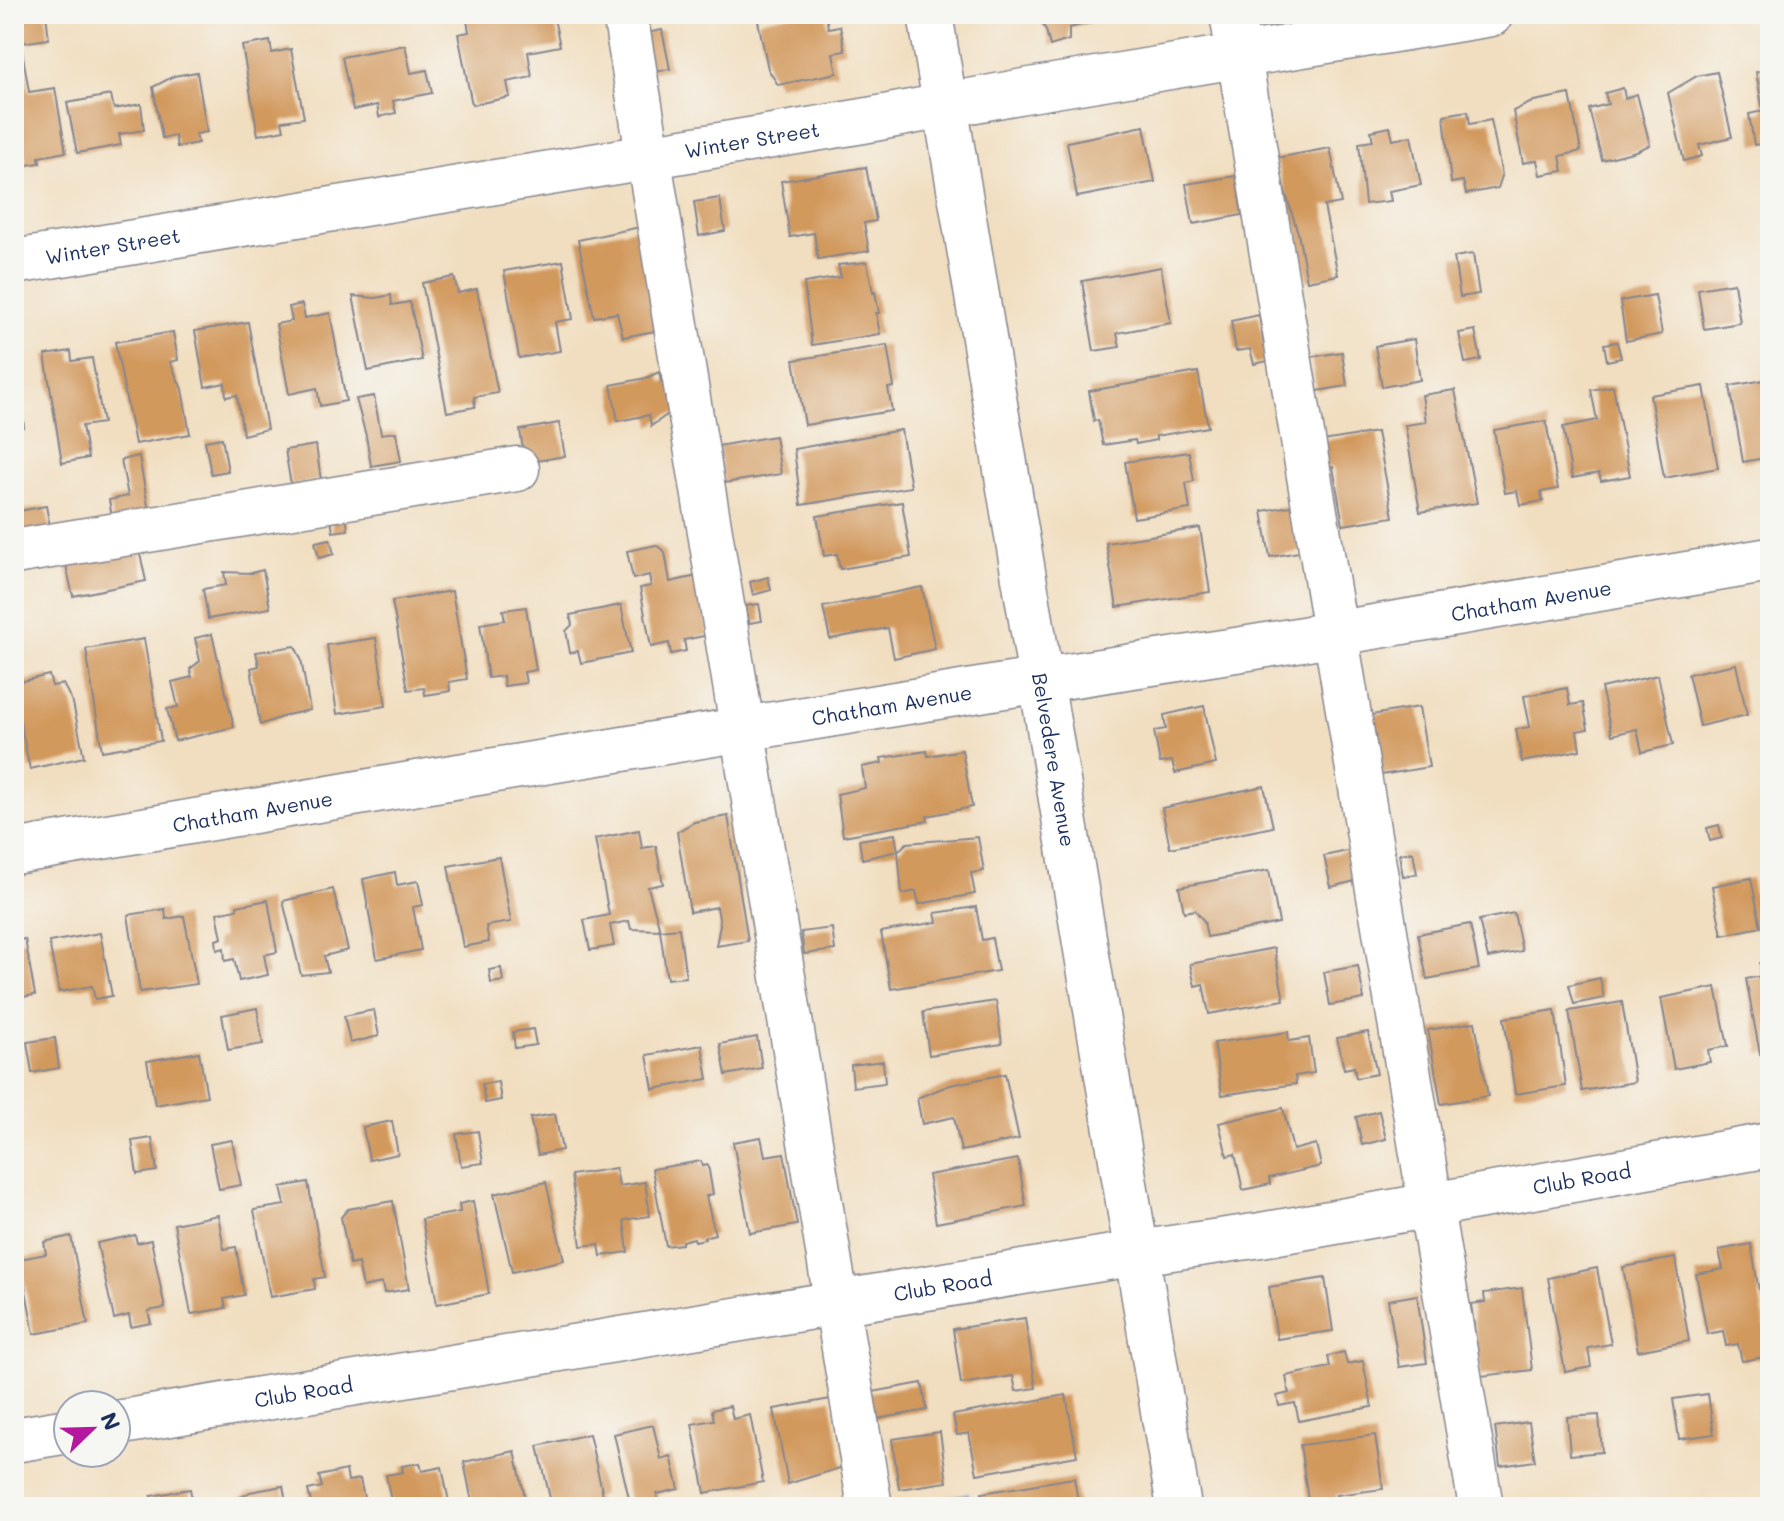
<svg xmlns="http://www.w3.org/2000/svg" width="1784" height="1521" font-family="Mali,sans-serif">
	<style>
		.water { fill: #78b3e9; stroke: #4a71a4; stroke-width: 2 }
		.building { fill: #d2995d }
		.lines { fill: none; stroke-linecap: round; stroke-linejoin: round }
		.minor-casing { stroke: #86868f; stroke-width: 47 }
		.minor { stroke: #fff; stroke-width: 44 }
		.labels { text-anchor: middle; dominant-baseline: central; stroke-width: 6; stroke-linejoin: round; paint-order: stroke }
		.street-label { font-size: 20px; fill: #1b2f5e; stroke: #f6f6f2 }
	</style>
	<rect width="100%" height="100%" fill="#f6f6f2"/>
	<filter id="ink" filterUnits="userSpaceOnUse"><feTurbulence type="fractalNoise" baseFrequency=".0125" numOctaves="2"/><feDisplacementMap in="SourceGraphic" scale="16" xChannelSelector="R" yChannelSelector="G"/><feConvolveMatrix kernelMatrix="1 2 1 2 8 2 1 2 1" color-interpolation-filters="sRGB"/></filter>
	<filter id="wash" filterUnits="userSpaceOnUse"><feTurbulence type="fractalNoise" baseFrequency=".006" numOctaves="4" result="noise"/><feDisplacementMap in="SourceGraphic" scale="32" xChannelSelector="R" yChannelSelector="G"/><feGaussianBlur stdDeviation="1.8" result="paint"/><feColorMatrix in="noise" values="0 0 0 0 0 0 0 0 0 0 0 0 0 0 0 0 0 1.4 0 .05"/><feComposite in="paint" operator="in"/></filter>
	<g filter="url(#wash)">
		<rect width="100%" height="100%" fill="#f1dec0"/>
		<path class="water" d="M 968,1494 L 970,1507 L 914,1507 L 914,1503 Z"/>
		<g id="blocks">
			<g class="building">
				<path d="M 14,14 L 46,14 L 49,39 L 14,44 Z"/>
				<path d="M 466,14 L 553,14 L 560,46 L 528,52 L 532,77 L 507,82 L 510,97 L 472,105 L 458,34 L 469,32 Z"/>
				<path d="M 793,14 L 826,14 L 828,28 L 840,26 L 845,51 L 833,53 L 837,73 L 778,85 L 768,69 L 758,21 Z"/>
				<path d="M 1036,14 L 1121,14 L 1121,15 L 1069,28 L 1069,40 L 1050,46 L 1046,30 Z"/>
				<path d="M 662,30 L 670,69 L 650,73 L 642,34 Z"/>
				<path d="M 270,41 L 272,53 L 291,49 L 304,118 L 282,121 L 284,130 L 258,135 L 242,46 Z"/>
				<path d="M 405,45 L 411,73 L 427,70 L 432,93 L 393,101 L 396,113 L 379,117 L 377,105 L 353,110 L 342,57 Z"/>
				<path d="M 22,50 L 29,92 L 55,88 L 66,152 L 39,157 L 40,163 L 26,165 L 24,150 L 14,151 L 14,52 Z"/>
				<path d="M 1770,70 L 1770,142 L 1754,145 L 1749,114 L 1763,111 L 1756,72 Z"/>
				<path d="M 197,72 L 207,132 L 196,134 L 198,143 L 177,147 L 175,136 L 162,138 L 153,87 L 174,76 Z"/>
				<path d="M 1717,72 L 1732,137 L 1699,145 L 1702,156 L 1684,161 L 1668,93 L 1697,76 Z"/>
				<path d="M 1623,88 L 1625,98 L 1637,94 L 1650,145 L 1636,151 L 1602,160 L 1589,109 L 1608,104 L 1605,93 Z"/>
				<path d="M 1570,94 L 1581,151 L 1560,156 L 1563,171 L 1540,175 L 1537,160 L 1523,163 L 1513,111 L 1534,101 Z"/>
				<path d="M 111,95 L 114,109 L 141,104 L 144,130 L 119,134 L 121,145 L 77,153 L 67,103 Z"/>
				<path d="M 1468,111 L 1470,124 L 1491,120 L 1502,176 L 1498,188 L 1466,194 L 1463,181 L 1451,183 L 1444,115 Z"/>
				<path d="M 1144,126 L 1155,182 L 1077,197 L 1067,142 Z"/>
				<path d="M 1390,127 L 1393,140 L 1411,136 L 1421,185 L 1389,191 L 1391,201 L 1365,204 L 1359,143 L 1373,141 L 1371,131 Z"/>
				<path d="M 1330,148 L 1341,203 L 1324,206 L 1338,275 L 1307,281 L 1298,233 L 1281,178 L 1276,158 Z"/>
				<path d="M 866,167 L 876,221 L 864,223 L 869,251 L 818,259 L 814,233 L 790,237 L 781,181 Z"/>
				<path d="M 1236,176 L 1242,215 L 1193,224 L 1186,184 Z"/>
				<path d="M 720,198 L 725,231 L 699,236 L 694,202 Z"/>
				<path d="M 645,226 L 666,329 L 623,337 L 617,313 L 594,317 L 578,240 Z"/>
				<path d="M 1473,254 L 1479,294 L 1460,297 L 1454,257 Z"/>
				<path d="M 563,261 L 573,319 L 555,322 L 560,351 L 519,358 L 504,271 Z"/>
				<path d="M 867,262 L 873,293 L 875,292 L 879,313 L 876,313 L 880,334 L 812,345 L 804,283 L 841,277 L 838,265 Z"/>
				<path d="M 1161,267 L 1171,323 L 1117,333 L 1120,347 L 1094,351 L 1082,281 Z"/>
				<path d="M 454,277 L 458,293 L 477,289 L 498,393 L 474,397 L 475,407 L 447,412 L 422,283 Z"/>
				<path d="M 1734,283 L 1740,323 L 1704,329 L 1698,289 Z"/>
				<path d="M 391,295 L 392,305 L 410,302 L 422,360 L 368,371 L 353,296 L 376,298 Z"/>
				<path d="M 1655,295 L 1662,334 L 1626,341 L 1620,301 Z"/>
				<path d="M 302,304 L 305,318 L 330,313 L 346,401 L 320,406 L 317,388 L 289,394 L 276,324 L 292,321 L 289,307 Z"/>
				<path d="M 1259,315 L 1264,346 L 1270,345 L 1273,360 L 1254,364 L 1250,349 L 1236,351 L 1231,321 Z"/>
				<path d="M 248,322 L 267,429 L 243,435 L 237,395 L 226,397 L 225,383 L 205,387 L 195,331 Z"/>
				<path d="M 1475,330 L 1481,360 L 1465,363 L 1459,333 Z"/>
				<path d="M 173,332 L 178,360 L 170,362 L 182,389 L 190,434 L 135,444 L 115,342 Z"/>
				<path d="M 1414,339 L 1420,380 L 1382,387 L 1375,346 Z"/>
				<path d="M 1617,342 L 1621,358 L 1607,361 L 1604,344 Z"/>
				<path d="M 887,345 L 894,387 L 888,388 L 892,411 L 805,425 L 794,360 Z"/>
				<path d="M 71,351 L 72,361 L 92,358 L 103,423 L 82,426 L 88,458 L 62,463 L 45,355 Z"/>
				<path d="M 1342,352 L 1347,386 L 1317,391 L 1311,357 Z"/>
				<path d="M 659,372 L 661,382 L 677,379 L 683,412 L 667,415 L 651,426 L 649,415 L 618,421 L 611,385 L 646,378 Z"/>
				<path d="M 1198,372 L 1208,427 L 1156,436 L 1156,440 L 1136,444 L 1135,440 L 1103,445 L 1098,420 L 1094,421 L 1089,391 Z"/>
				<path d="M 14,373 L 16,373 L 24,427 L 14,429 Z"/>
				<path d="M 1770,379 L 1770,457 L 1743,462 L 1730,386 Z"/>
				<path d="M 1613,386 L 1630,476 L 1601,481 L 1599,473 L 1572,478 L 1563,427 L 1597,420 L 1591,390 Z"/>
				<path d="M 1704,386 L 1718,468 L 1664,478 L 1650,395 Z"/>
				<path d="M 1455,390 L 1477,503 L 1420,512 L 1405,425 L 1426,422 L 1422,395 Z"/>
				<path d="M 374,396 L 381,434 L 396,432 L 401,461 L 371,466 L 366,436 L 356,399 Z"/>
				<path d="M 1546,421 L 1558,489 L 1541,492 L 1543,501 L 1520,505 L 1517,491 L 1505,493 L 1494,430 Z"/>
				<path d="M 559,423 L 565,456 L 525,463 L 520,430 Z"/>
				<path d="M 901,430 L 911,487 L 801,505 L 794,449 Z"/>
				<path d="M 1377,432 L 1393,517 L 1343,525 L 1333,467 L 1321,469 L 1317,442 Z"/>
				<path d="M 775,436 L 781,474 L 724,483 L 718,446 Z"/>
				<path d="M 222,438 L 228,471 L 211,474 L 205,441 Z"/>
				<path d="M 316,445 L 321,480 L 291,485 L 285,450 Z"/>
				<path d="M 1189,452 L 1194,481 L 1186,483 L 1190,509 L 1134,518 L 1125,462 Z"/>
				<path d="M 139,456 L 151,523 L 114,529 L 109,500 L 128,496 L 121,460 Z"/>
				<path d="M 902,502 L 911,557 L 840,569 L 837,554 L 824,556 L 817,516 Z"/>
				<path d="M 1302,504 L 1310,550 L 1270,557 L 1262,511 Z"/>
				<path d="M 46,506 L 52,537 L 14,540 L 14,512 Z"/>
				<path d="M 346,514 L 348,530 L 333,532 L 331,519 Z"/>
				<path d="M 1200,528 L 1210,592 L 1117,607 L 1106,543 Z"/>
				<path d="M 330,539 L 334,554 L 319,558 L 315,542 Z"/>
				<path d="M 656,545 L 665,552 L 670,582 L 697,576 L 709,635 L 684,640 L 686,651 L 671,654 L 669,643 L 651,647 L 640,588 L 651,586 L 649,575 L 633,579 L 627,551 Z"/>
				<path d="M 139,549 L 146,581 L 73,596 L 66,565 Z"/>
				<path d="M 263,570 L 270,608 L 208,619 L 203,589 L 226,585 L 224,572 L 251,573 Z"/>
				<path d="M 768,577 L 771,590 L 753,595 L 750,582 Z"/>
				<path d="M 922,587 L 935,649 L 894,658 L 888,628 L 830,639 L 823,607 Z"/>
				<path d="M 452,591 L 467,679 L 449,682 L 450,691 L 445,692 L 425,695 L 424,688 L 408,690 L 392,601 Z"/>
				<path d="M 759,604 L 762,621 L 749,623 L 746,606 Z"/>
				<path d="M 621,605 L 631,653 L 581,663 L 578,651 L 570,653 L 566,631 L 572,625 L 570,615 Z"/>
				<path d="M 526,607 L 536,670 L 524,672 L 526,683 L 504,686 L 503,676 L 488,678 L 480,624 L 505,620 L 503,610 Z"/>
				<path d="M 212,634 L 234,727 L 175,741 L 167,709 L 178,707 L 172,682 L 192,677 L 190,669 L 200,661 L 195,638 Z"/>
				<path d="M 376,638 L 386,706 L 337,714 L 327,645 Z"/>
				<path d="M 144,639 L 161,741 L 102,751 L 86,649 Z"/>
				<path d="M 295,646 L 301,659 L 310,710 L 287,715 L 260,725 L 251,668 L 259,666 L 256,652 Z"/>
				<path d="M 1736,664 L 1747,715 L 1700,726 L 1688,674 Z"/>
				<path d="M 49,675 L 52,686 L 63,684 L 73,703 L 84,757 L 30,769 L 14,694 L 14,683 Z"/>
				<path d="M 1658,675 L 1673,745 L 1642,752 L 1637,729 L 1612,735 L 1601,688 Z"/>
				<path d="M 1567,688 L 1570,705 L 1583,703 L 1588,729 L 1577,731 L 1580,750 L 1522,762 L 1516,729 L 1530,727 L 1524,696 Z"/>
				<path d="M 1204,706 L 1216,764 L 1175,773 L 1172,761 L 1160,763 L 1154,731 L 1166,729 L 1164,715 Z"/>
				<path d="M 1419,707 L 1429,767 L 1381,775 L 1371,715 Z"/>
				<path d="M 962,750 L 972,807 L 927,816 L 928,821 L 843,836 L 837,794 L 865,788 L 862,767 L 882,763 L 881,758 L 927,751 L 928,756 Z"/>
				<path d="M 1264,786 L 1273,827 L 1170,848 L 1162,808 Z"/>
				<path d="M 728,816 L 748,941 L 716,946 L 720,925 L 717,907 L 690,912 L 677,832 L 694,822 Z"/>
				<path d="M 1719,825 L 1722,838 L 1710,841 L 1707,828 Z"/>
				<path d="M 639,830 L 642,848 L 656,846 L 663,884 L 648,887 L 660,930 L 631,929 L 629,921 L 610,925 L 614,946 L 590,950 L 584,920 L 609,915 L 595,839 Z"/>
				<path d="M 895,834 L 898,851 L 907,843 L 978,837 L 984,871 L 971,873 L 975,894 L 919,904 L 916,891 L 902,894 L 898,851 L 862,859 L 859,840 Z"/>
				<path d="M 1352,850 L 1359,880 L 1331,887 L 1324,856 Z"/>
				<path d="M 1413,852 L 1417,874 L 1403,876 L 1399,854 Z"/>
				<path d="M 499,857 L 511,922 L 486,926 L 489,942 L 463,947 L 448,866 Z"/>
				<path d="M 1269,870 L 1279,923 L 1207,937 L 1204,921 L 1195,910 L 1184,912 L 1179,887 Z"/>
				<path d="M 395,872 L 397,885 L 418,881 L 423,905 L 413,907 L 421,950 L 377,959 L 363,879 Z"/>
				<path d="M 1751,878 L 1761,927 L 1722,935 L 1712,886 Z"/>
				<path d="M 333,889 L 348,950 L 324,956 L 328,972 L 301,975 L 283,901 Z"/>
				<path d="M 268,900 L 277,952 L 264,955 L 268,975 L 239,981 L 234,959 L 225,961 L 224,948 L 217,950 L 216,940 L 222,938 L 217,913 L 237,909 L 237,906 Z"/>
				<path d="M 976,907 L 982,940 L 992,938 L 998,971 L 891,989 L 881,932 L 937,922 L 935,913 Z"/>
				<path d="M 165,909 L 166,919 L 184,916 L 197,984 L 140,992 L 128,915 Z"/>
				<path d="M 1514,913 L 1522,951 L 1488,958 L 1479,920 Z"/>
				<path d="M 1470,924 L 1479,969 L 1427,979 L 1418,934 Z"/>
				<path d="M 679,928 L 686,977 L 667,979 L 660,930 Z"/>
				<path d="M 832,928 L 835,950 L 804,954 L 801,932 Z"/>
				<path d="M 100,933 L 112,996 L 95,999 L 92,986 L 59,992 L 49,942 Z"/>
				<path d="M 25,939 L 35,995 L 16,998 L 20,1017 L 14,1018 L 14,941 Z"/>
				<path d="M 1274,948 L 1284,1000 L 1209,1014 L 1203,984 L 1195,986 L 1190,964 Z"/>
				<path d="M 1770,961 L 1770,1052 L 1760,1054 L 1746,979 L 1762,976 L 1760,963 Z"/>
				<path d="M 1358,966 L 1364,999 L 1330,1005 L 1324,972 Z"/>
				<path d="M 501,968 L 503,981 L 491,983 L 489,970 Z"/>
				<path d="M 1600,978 L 1604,998 L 1574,1004 L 1569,985 Z"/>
				<path d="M 1716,987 L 1728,1046 L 1708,1050 L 1710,1062 L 1674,1069 L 1661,998 Z"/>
				<path d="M 996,1001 L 1002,1044 L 929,1055 L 923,1012 Z"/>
				<path d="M 1622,1002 L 1635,1082 L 1582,1091 L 1569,1011 Z"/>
				<path d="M 257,1008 L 263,1044 L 228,1050 L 222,1015 Z"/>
				<path d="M 374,1010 L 379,1036 L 350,1043 L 344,1016 Z"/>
				<path d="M 1555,1010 L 1566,1086 L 1515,1094 L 1504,1018 Z"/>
				<path d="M 1475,1022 L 1488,1096 L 1441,1104 L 1428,1030 Z"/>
				<path d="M 533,1029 L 536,1045 L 515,1048 L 513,1032 Z"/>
				<path d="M 1288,1032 L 1289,1041 L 1309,1038 L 1314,1073 L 1295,1076 L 1296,1084 L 1222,1095 L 1214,1043 Z"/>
				<path d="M 1368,1032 L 1377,1074 L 1356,1078 L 1354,1067 L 1344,1069 L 1337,1038 Z"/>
				<path d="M 757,1037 L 762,1068 L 726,1075 L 720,1044 Z"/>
				<path d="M 55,1038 L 59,1068 L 32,1073 L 27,1042 Z"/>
				<path d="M 702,1045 L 708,1079 L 653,1089 L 647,1055 Z"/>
				<path d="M 199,1052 L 207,1096 L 155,1105 L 147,1061 Z"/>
				<path d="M 883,1061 L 885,1083 L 853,1087 L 851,1065 Z"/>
				<path d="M 1005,1074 L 1019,1139 L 961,1151 L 954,1117 L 922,1124 L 917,1098 L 950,1085 Z"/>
				<path d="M 498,1082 L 501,1100 L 485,1103 L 482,1084 Z"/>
				<path d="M 1283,1108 L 1293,1150 L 1316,1144 L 1321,1166 L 1269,1178 L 1270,1184 L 1243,1190 L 1235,1154 L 1227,1156 L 1219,1123 Z"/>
				<path d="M 1379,1111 L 1386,1139 L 1362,1145 L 1356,1117 Z"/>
				<path d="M 555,1114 L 562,1150 L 538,1155 L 530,1118 Z"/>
				<path d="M 392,1121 L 398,1154 L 369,1160 L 363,1127 Z"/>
				<path d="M 478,1131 L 483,1163 L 461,1166 L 456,1134 Z"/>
				<path d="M 761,1137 L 765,1156 L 784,1153 L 797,1225 L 750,1233 L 733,1142 Z"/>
				<path d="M 152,1138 L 157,1171 L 137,1174 L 132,1141 Z"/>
				<path d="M 232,1140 L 241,1185 L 219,1189 L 210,1144 Z"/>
				<path d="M 1018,1159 L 1026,1206 L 936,1223 L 928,1175 Z"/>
				<path d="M 701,1161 L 703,1166 L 708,1165 L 713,1194 L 706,1196 L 715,1234 L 704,1237 L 705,1239 L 695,1241 L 694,1238 L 682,1241 L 682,1244 L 666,1246 L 652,1169 Z"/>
				<path d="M 616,1168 L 619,1186 L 645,1182 L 650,1216 L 624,1220 L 628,1252 L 601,1256 L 599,1244 L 581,1246 L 571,1175 Z"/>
				<path d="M 308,1182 L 325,1277 L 314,1279 L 315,1289 L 270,1297 L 254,1210 L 285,1205 L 281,1187 Z"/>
				<path d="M 546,1182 L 564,1260 L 512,1272 L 494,1194 Z"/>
				<path d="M 393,1201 L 409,1289 L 384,1293 L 382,1283 L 363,1287 L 358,1263 L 350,1265 L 341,1217 L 348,1209 Z"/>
				<path d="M 473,1201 L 489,1294 L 437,1304 L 422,1219 L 460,1212 L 459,1204 Z"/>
				<path d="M 218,1215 L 224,1249 L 236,1247 L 244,1295 L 224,1299 L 226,1308 L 191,1314 L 174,1224 Z"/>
				<path d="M 135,1235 L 137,1243 L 151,1240 L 165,1308 L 148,1311 L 151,1323 L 131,1327 L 129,1315 L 114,1319 L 97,1243 Z"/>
				<path d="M 71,1236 L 88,1324 L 34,1334 L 20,1259 L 46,1254 L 44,1242 Z"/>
				<path d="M 1751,1244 L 1770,1356 L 1742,1361 L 1738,1344 L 1726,1346 L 1723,1331 L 1707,1334 L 1696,1274 L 1723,1269 L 1719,1250 Z"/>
				<path d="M 1675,1258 L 1689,1341 L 1638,1351 L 1623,1267 Z"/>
				<path d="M 1597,1268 L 1611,1344 L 1588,1348 L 1591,1367 L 1565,1372 L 1548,1278 Z"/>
				<path d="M 1325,1278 L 1333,1331 L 1277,1339 L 1269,1287 Z"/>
				<path d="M 1522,1288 L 1532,1370 L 1481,1376 L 1471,1304 L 1485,1302 L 1484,1293 Z"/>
				<path d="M 1417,1295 L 1427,1363 L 1399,1367 L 1388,1300 Z"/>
				<path d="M 1025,1318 L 1036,1388 L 1016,1391 L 1013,1376 L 961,1384 L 953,1329 Z"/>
				<path d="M 1344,1352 L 1347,1364 L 1363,1361 L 1372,1407 L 1299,1421 L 1295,1403 L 1279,1406 L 1277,1396 L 1289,1393 L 1286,1376 L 1330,1367 L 1328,1356 Z"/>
				<path d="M 922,1383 L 927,1410 L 871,1420 L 867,1393 Z"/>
				<path d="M 1708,1394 L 1714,1434 L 1679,1439 L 1673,1399 Z"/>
				<path d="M 1066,1395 L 1077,1456 L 977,1474 L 969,1433 L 957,1435 L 953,1415 Z"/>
				<path d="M 831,1399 L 843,1467 L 788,1484 L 774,1409 Z"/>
				<path d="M 730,1406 L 733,1419 L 750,1415 L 763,1482 L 705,1493 L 692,1424 L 714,1420 L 712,1410 Z"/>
				<path d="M 1599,1415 L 1602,1452 L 1570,1455 L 1567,1417 Z"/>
				<path d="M 1529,1422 L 1535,1461 L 1500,1466 L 1495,1427 Z"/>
				<path d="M 653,1425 L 661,1459 L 671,1456 L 679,1489 L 657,1494 L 659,1507 L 631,1507 L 614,1434 Z"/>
				<path d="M 940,1432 L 947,1482 L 899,1489 L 892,1439 Z"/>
				<path d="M 589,1434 L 603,1495 L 597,1497 L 599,1507 L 552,1507 L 538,1446 Z"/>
				<path d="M 1375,1435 L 1383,1489 L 1336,1495 L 1338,1507 L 1309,1507 L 1300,1445 Z"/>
				<path d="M 515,1451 L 527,1507 L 473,1507 L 464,1462 Z"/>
				<path d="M 420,1463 L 422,1471 L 442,1467 L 450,1507 L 392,1507 L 386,1475 L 403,1472 L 402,1466 Z"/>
				<path d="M 346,1470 L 348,1481 L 360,1479 L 366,1507 L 312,1507 L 308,1490 L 322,1487 L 319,1476 Z"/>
				<path d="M 1074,1478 L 1079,1507 L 984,1507 L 982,1493 Z"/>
				<path d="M 283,1486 L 287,1507 L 232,1507 L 231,1503 L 250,1492 Z"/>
				<path d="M 190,1489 L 193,1504 L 207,1502 L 208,1507 L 153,1507 L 151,1496 Z"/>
			</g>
		</g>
	</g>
	<g filter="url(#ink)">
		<use href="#blocks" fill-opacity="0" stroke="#86868f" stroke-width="2"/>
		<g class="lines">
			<g class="minor-casing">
				<g id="minor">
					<path d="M 625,14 L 870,1507"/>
					<path id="s1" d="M 930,14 L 1179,1507"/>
					<path d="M 1232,14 L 1481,1507"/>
					<path id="s2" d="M 14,262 L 863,121 L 1024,91 L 1491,14"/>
					<path d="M 14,552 L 517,469"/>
					<path id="s3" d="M 14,852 L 417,783 L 998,687 L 1255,647 L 1770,560"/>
					<path id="s4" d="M 116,1423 L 1137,1253 L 1261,1235 L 1770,1145"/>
					<path d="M 14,1440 L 68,1431"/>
				</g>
			</g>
			<use href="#minor" class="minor"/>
		</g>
	</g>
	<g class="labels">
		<g class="street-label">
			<text stroke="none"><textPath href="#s2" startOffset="748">Winter Street</textPath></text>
			<text stroke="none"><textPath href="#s2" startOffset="100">Winter Street</textPath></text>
			<text stroke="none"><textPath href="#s3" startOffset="1538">Chatham Avenue</textPath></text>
			<text stroke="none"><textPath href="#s3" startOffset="890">Chatham Avenue</textPath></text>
			<text stroke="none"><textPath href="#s1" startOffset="756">Belvedere Avenue</textPath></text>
			<text stroke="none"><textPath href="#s3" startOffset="242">Chatham Avenue</textPath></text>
			<text stroke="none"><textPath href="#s4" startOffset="1486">Club Road</textPath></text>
			<text stroke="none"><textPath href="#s4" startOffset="838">Club Road</textPath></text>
			<text stroke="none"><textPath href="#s4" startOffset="190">Club Road</textPath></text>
		</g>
	</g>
	<rect width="1784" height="1521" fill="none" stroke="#f6f6f2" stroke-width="48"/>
	<g transform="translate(92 1429) rotate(67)"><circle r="38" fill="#f6f6f2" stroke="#9ea6b7" stroke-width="2"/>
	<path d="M0-6L14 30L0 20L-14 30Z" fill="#b5179e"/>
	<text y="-12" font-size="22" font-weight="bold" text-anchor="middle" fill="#1b2f5e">N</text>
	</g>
</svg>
